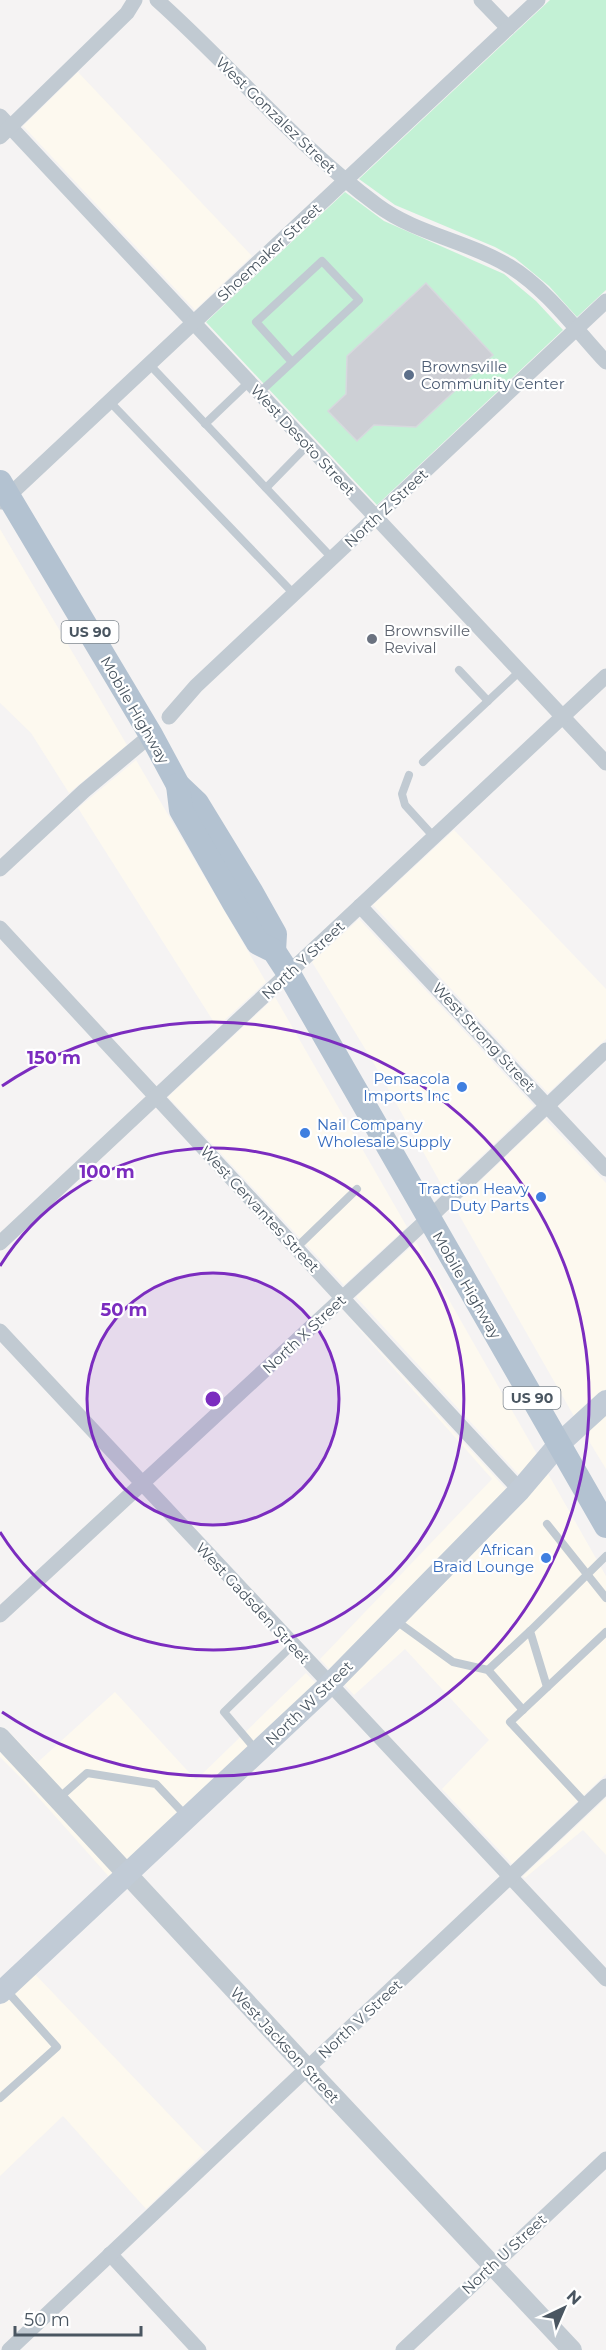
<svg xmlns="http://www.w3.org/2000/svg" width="606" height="2350" font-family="Montserrat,sans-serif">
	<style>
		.commercial { fill: #fdf9ef }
		.green { fill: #c3f1d5 }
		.building { fill: #cdcfd5; stroke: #d7d9de; stroke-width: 1.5 }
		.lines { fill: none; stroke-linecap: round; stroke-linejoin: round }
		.service { stroke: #c1cad2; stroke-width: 8 }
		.minor { stroke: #c1cad2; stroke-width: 15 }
		.tertiary { stroke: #c1cad2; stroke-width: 20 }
		.secondary { stroke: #c1cbd6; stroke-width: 22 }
		.primary { stroke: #b3c2d1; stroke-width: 24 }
		.ring { fill: none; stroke: #7b2cbf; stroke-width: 3 }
		.service-dot { fill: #5c6f8a; stroke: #fff; stroke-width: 2 }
		.worship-dot { fill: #6b7280; stroke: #fff; stroke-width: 2 }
		.shop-dot { fill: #3f7fe0; stroke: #fff; stroke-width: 2 }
		.labels { text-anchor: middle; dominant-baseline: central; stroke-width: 4.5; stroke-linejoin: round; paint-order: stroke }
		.shield { fill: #fff; stroke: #808990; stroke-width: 1.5 }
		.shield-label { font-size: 14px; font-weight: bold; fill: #4a5661 }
		.street-label { font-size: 15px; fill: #4a5661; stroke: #fff }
		.service-label { font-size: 15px; fill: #4e5e75; stroke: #fff; text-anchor: start }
		.worship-label { font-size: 15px; fill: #5b616d; stroke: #fff; text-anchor: start }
		.shop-label { font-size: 15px; fill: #366cbe; stroke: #fff; text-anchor: end }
		.centre { fill: #7b2cbf; stroke: #fff; stroke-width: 3 }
		.ring-label { font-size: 18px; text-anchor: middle; font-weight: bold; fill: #7b2cbf; stroke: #fff; stroke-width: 4.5; stroke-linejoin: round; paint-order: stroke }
	</style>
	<rect width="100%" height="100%" fill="#f5f3f3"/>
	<g class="commercial">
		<path d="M 78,72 L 252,256 L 195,310 L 23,126 Z"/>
		<path d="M 0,529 L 127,745 L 69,793 L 31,733 L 0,703 Z"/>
		<path d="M 136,760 L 266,982 L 217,1027 L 78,808 Z"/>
		<path d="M 454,830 L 606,989 L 606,1039 L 548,1093 L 373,905 Z"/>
		<path d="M 359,919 L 534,1106 L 445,1191 L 372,1060 L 312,962 Z"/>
		<path d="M 275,997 L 407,1227 L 344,1285 L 168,1097 Z"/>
		<path d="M 545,1119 L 606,1183 L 606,1389 L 575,1418 L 454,1206 Z"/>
		<path d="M 416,1242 L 538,1456 L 521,1477 L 356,1297 Z"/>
		<path d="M 342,1310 L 508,1491 L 331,1671 L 320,1659 L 492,1479 Z"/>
		<path d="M 606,1412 L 606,1469 L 584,1433 Z"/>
		<path d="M 547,1472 L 606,1576 L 606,1774 L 512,1864 L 442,1789 L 489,1740 L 405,1649 L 354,1695 L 343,1683 Z"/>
		<path d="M 306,1673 L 317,1684 L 129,1862 L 0,1722 L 38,1762 L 115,1692 L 196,1780 Z"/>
		<path d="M 0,1752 L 115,1875 L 111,1879 L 21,1778 L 0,1757 Z"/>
		<path d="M 606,1798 L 606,1855 L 583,1830 L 525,1878 L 523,1876 Z"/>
		<path d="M 34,1973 L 205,2152 L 146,2209 L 63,2116 L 0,2176 L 0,2005 Z"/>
	</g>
	<g class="green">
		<path d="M 550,0 L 606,0 L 606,290 L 577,317 L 549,286 L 515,258 L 495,247 L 395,205 L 359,179 Z"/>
		<path d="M 345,192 L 384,221 L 504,274 L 536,301 L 563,330 L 377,505 L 206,322 Z"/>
	</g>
	<path class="building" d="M 426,283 L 493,355 L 416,427 L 374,425 L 357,441 L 328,411 L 346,394 L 347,356 Z"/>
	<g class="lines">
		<g class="service">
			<path d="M 149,364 L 332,558"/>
			<path d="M 259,393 L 359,300 L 322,261 L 256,322 L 292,362"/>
			<path d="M 109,401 L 294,594"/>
			<path d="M 205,424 L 249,382"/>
			<path d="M 266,488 L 308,445"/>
			<path d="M 459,670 L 488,701"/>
			<path d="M 423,762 L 520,671"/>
			<path d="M 409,775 L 402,794 L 405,805 L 434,837"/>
			<path d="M 296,1248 L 357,1189"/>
			<path d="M 547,1524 L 606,1598"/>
			<path d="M 395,1620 L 453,1662 L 488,1670 L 523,1710"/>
			<path d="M 488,1670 L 530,1631"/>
			<path d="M 547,1687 L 530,1631 L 606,1556"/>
			<path d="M 256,1750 L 224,1712 L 293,1645"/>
			<path d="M 59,1798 L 87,1773 L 156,1784 L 187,1817"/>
			<path d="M 586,1804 L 510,1722 L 606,1632"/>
			<path d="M 0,2098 L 57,2047 L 6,1990"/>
		</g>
		<g class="minor">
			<path d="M 157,0 C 232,67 296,145 377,205 C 416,234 468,241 509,266 C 546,288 577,331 606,362"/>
			<path d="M 481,0 L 508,28"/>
			<path d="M 0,116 L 606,763"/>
			<path d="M 0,137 L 127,13 L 135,0"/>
			<path d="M 2,502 L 538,0"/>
			<path d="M 169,717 L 196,686 L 606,301"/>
			<path d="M 0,869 L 84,791 L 151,735"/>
			<path d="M 360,906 L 606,1169"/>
			<path d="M 0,928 L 520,1490"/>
			<path d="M 0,1243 L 606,676"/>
			<path d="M 0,1331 L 606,1979"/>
			<path d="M 0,1615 L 429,1218 L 606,1050"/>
			<path d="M 110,2254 L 199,2350"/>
			<path d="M 9,2350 L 606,1786"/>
			<path d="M 403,2350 L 606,2159"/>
		</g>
		<path class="tertiary" d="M 0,1737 L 307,2068 L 572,2350"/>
		<path class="secondary" d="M 0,1993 L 330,1684 L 520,1490 L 559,1444 L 606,1401"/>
		<g class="primary">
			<path d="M 0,482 L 151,735 L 178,785 L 197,803 L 252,893 L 275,934 L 274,951"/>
			<path d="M 178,785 L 181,810 L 234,903 L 258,943 L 274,951 L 289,974 L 606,1526"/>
		</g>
	</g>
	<circle cx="213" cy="1399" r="126" fill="#7b2cbf" fill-opacity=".12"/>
	<g class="ring">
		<circle cx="213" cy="1399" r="126"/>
		<path d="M0 1266A251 251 0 1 1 0 1532"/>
		<path d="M2 1086A377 377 0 1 1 2 1712"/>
	</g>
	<circle class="service-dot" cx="409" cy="375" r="6"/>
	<circle class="worship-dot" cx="372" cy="639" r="6"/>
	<g class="shop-dot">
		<circle cx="462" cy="1087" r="6"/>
		<circle cx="305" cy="1133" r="6"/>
		<circle cx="541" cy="1197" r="6"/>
		<circle cx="546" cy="1558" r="6"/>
	</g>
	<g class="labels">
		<g class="shield">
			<rect x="61.5" y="621" width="57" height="22" rx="4.5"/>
			<rect x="503.5" y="1387" width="57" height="22" rx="4.5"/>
		</g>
		<g class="shield-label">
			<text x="90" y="632">US 90</text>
			<text x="532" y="1398">US 90</text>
		</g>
		<g class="street-label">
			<text transform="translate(276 115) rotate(44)">West Gonzalez Street</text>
			<text transform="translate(269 252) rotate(-43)">Shoemaker Street</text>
			<text transform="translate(303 440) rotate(47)">West Desoto Street</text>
			<text transform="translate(386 508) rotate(-43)">North Z Street</text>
			<text transform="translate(135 710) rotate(60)">Mobile Highway</text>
			<text transform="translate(303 960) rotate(-43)">North Y Street</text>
			<text transform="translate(484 1037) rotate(47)">West Strong Street</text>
			<text transform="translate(260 1209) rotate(47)">West Cervantes Street</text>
			<text transform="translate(467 1285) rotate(60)">Mobile Highway</text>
			<text transform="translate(304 1334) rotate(-43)">North X Street</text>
			<text transform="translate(253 1603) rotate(47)">West Gadsden Street</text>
			<text transform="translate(309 1703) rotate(-44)">North W Street</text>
			<text transform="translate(360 2019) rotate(-43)">North V Street</text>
			<text transform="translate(285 2045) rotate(47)">West Jackson Street</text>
			<text transform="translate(504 2254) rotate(-43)">North U Street</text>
		</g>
		<g class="service-label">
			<text x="421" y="366">Brownsville<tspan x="421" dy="17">Community Center</tspan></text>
		</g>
		<g class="worship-label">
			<text x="384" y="630">Brownsville<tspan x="384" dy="17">Revival</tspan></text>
		</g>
		<g class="shop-label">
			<text x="450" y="1078">Pensacola<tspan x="450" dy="17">Imports Inc</tspan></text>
			<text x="317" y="1124" text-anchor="start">Nail Company<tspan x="317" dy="17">Wholesale Supply</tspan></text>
			<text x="529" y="1188">Traction Heavy<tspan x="529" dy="17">Duty Parts</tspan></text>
			<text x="534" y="1549">African<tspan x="534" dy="17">Braid Lounge</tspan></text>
		</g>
	</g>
	<circle cx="213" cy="1399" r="9" class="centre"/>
	<g class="ring-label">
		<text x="54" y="1064">150 m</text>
		<text x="107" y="1178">100 m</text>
		<text x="124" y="1316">50 m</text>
	</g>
	<g transform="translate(564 2308) rotate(44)" stroke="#ffffff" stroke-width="4.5" paint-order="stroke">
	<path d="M0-4.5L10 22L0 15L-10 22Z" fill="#4a5661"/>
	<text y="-9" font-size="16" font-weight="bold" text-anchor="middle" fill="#4a5661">N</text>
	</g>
	<path d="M15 2326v9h126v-9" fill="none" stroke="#4a5661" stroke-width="3"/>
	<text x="24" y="2326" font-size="18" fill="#4a5661" stroke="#ffffff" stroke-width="4.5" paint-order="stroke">50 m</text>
</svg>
